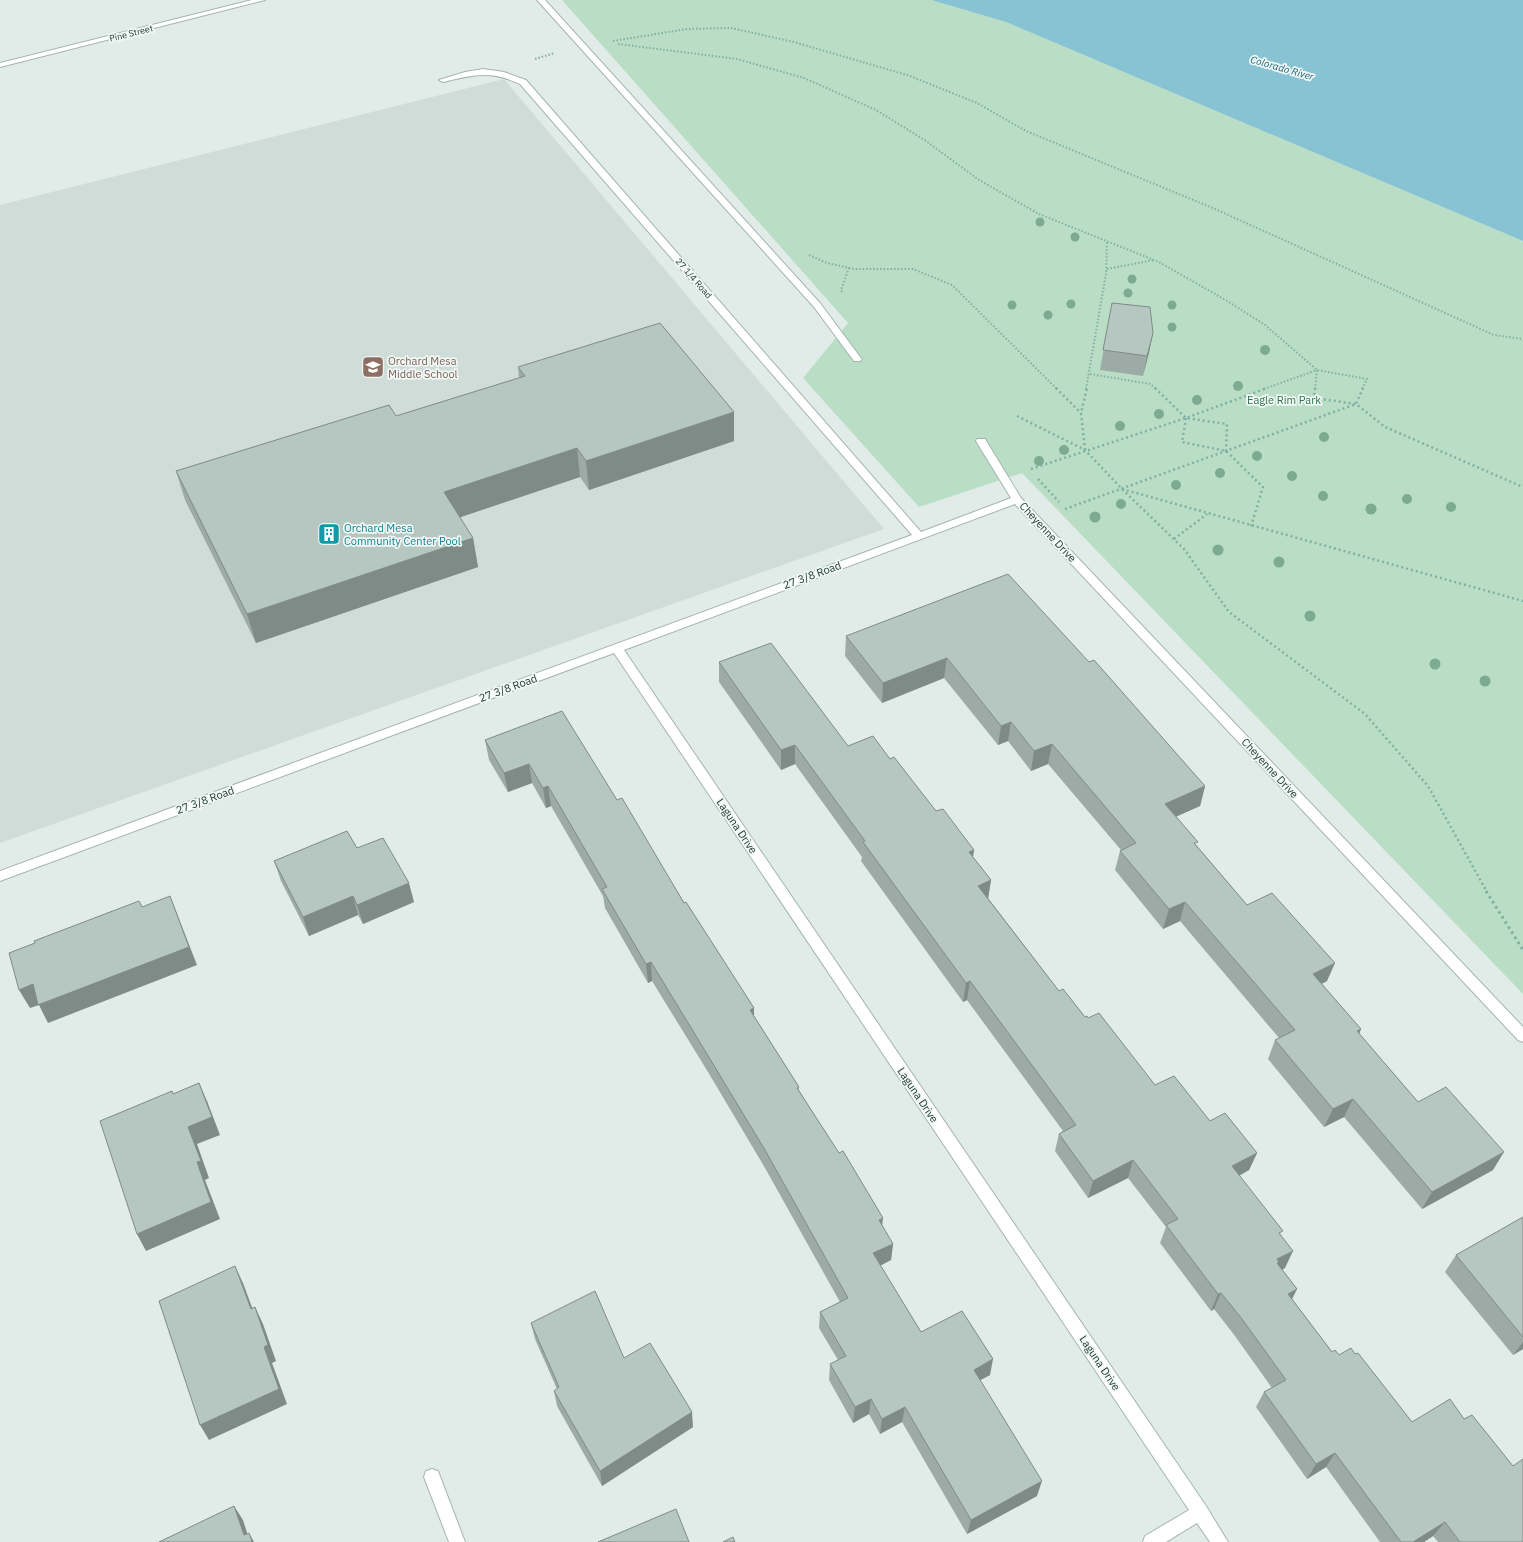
<svg xmlns="http://www.w3.org/2000/svg" width="1523" height="1542" font-family="'IBM Plex Sans',sans-serif">
	<style>
		.built { fill: #cfdcd7 }
		.green { fill: #b9dec5 }
		.water { fill: #87c3d3 }
		.lines { fill: none; stroke-linecap: round; stroke-linejoin: round }
		.minor-casing { stroke: #a4b4af; stroke-width: 2 }
		.path-far2 { stroke: #80b0a4; stroke-width: 2; stroke-dasharray: 1.5 2; stroke-linecap: butt }
		.path-far1 { stroke: #80b0a4; stroke-width: 2.5; stroke-dasharray: 2 3; stroke-linecap: butt }
		.path { stroke: #80b0a4; stroke-width: 3; stroke-dasharray: 2.5 3.5; stroke-linecap: butt }
		.minor { fill: #fff; fill-rule: evenodd }
		.tree { fill: #7cab92 }
		.wall { fill: #9daba6 }
		.shaded-wall { fill: #7f8b87 }
		.building { fill: #b6c7c1; stroke: #7f8b87 }
		.labels { text-anchor: middle; dominant-baseline: central; stroke-width: 3.5; stroke-linejoin: round; paint-order: stroke }
		.far-street-label { font-size: 9px; fill: #213d37; stroke: #f2f8f5 }
		.far-water-label { font-size: 10px; font-style: italic; fill: #19657a; stroke: #f2f8f5 }
		.education-label { font-size: 11px; fill: #785e54; stroke: #f2f8f5; text-anchor: start }
		.park-label { font-size: 11px; fill: #2a754b; stroke: #f2f8f5 }
		.culture-label { font-size: 11px; fill: #0d838f; stroke: #f2f8f5; text-anchor: start }
		.street-label { font-size: 11px; fill: #213d37; stroke: #f2f8f5 }
	</style>
	<rect width="100%" height="100%" fill="#e1ece8"/>
	<path class="built" d="M 504,79 L 884,529 L 0,843 L 0,205 Z"/>
	<path class="green" d="M 562,0 L 931,0 L 1006,22 L 1523,241 L 1523,994 L 1022,473 L 919,507 L 803,378 L 848,323 Z"/>
	<path class="water" d="M 931,0 L 1523,0 L 1523,241 L 1006,22 Z"/>
	<g class="lines">
		<g class="minor-casing">
			<g id="minor">
				<path d="M 252,0 L 265,0 L 0,67 L 0,63 Z"/>
				<path d="M 537,0 L 545,0 L 820,303 L 860,357 L 862,359 L 860,361 L 854,361 L 814,307 Z"/>
				<path d="M 483,69 L 504,72 L 526,80 L 921,532 L 1011,498 L 976,441 L 977,439 L 985,439 L 1021,498 L 1523,1027 L 1523,1042 L 1518,1040 L 1015,504 L 624,650 L 1206,1506 L 1228,1542 L 1210,1542 L 1197,1523 L 1166,1542 L 1143,1542 L 1145,1536 L 1189,1510 L 614,653 L 0,881 L 0,871 L 912,535 L 520,84 C 490,70 474,75 443,82 L 439,80 L 465,72 Z"/>
				<path d="M 432,1469 L 438,1471 L 465,1542 L 449,1542 L 424,1477 L 426,1471 Z"/>
			</g>
		</g>
		<g class="path-far2">
			<path d="M 613,41 L 687,29 L 731,28 L 794,42 L 910,76 L 977,103 L 1026,131 L 1215,209 L 1494,335 L 1523,339"/>
			<path d="M 618,44 L 737,59 L 804,78 L 876,110 L 926,141 L 979,180 L 1039,214 L 1159,262 L 1229,302 L 1265,325 L 1317,370 L 1367,379 L 1362,389"/>
			<path d="M 535,59 L 555,53"/>
			<path d="M 809,255 L 827,263 L 854,269 L 913,269 L 952,285 L 1057,389"/>
			<path d="M 1107,269 L 1154,260"/>
			<path d="M 842,292 L 841,290 L 849,268"/>
			<path d="M 1090,374 L 1150,384 L 1156,389"/>
			<path d="M 1086,389 L 1106,274 L 1107,242"/>
			<path d="M 1264,389 L 1317,370"/>
			<path d="M 1315,389 L 1317,370"/>
		</g>
		<g class="path-far1">
			<path d="M 1056,388 L 1081,413"/>
			<path d="M 1155,388 L 1186,418 L 1227,424 L 1226,451"/>
			<path d="M 1315,388 L 1314,398 L 1356,404 L 1385,427 L 1523,487"/>
			<path d="M 1017,416 L 1085,450 L 1122,489 L 1184,549 L 1229,612 L 1365,714 L 1428,786 L 1487,892"/>
			<path d="M 1186,418 L 1182,442 L 1226,451 L 1263,487 L 1251,526"/>
			<path d="M 1085,450 L 1081,413 L 1087,388"/>
			<path d="M 1031,469 L 1186,418 L 1267,388"/>
			<path d="M 1038,479 L 1059,502"/>
			<path d="M 1122,489 L 1523,601"/>
			<path d="M 1065,509 L 1356,404 L 1363,388"/>
			<path d="M 1174,539 L 1207,514"/>
		</g>
		<path class="path" d="M 1486,891 L 1523,950"/>
		<use href="#minor" class="minor"/>
	</g>
	<g class="tree">
		<circle cx="1040" cy="222" r="4.5"/>
		<circle cx="1075" cy="237" r="4.5"/>
		<circle cx="1132" cy="279" r="4.5"/>
		<circle cx="1128" cy="293" r="4.5"/>
		<circle cx="1071" cy="304" r="4.5"/>
		<circle cx="1012" cy="305" r="4.5"/>
		<circle cx="1172" cy="305" r="4.5"/>
		<circle cx="1048" cy="315" r="4.5"/>
		<circle cx="1172" cy="327" r="4.5"/>
		<circle cx="1265" cy="350" r="5"/>
		<circle cx="1238" cy="386" r="5"/>
		<circle cx="1197" cy="400" r="5"/>
		<circle cx="1159" cy="414" r="5"/>
		<circle cx="1120" cy="426" r="5"/>
		<circle cx="1324" cy="437" r="5"/>
		<circle cx="1064" cy="450" r="5"/>
		<circle cx="1257" cy="456" r="5"/>
		<circle cx="1039" cy="461" r="5"/>
		<circle cx="1220" cy="473" r="5"/>
		<circle cx="1292" cy="476" r="5"/>
		<circle cx="1176" cy="485" r="5"/>
		<circle cx="1323" cy="496" r="5"/>
		<circle cx="1407" cy="499" r="5"/>
		<circle cx="1121" cy="504" r="5"/>
		<circle cx="1451" cy="507" r="5"/>
		<circle cx="1371" cy="509" r="5.5"/>
		<circle cx="1095" cy="517" r="5.5"/>
		<circle cx="1218" cy="550" r="5.5"/>
		<circle cx="1279" cy="562" r="5.5"/>
		<circle cx="1310" cy="616" r="5.5"/>
		<circle cx="1435" cy="664" r="5.5"/>
		<circle cx="1485" cy="681" r="5.5"/>
	</g>
	<g class="wall">
		<path d="M 1112,303 L 1153,333 L 1143,376 L 1100,370 Z"/>
		<path d="M 518,367 L 734,441 L 589,490 L 580,477 L 460,517 L 473,538 L 478,567 L 256,643 L 185,500 L 176,471 L 396,416 L 519,378 Z"/>
		<path d="M 846,636 L 1089,662 L 1205,786 L 1200,806 L 1176,816 L 1197,846 L 1247,905 L 1327,981 L 1322,984 L 1361,1029 L 1359,1034 L 1418,1102 L 1493,1170 L 1422,1209 L 1344,1117 L 1324,1127 L 1268,1059 L 1275,1040 L 1279,1038 L 1180,921 L 1163,929 L 1115,870 L 1120,851 L 1121,850 L 1048,764 L 1031,771 L 1008,741 L 998,745 L 944,678 L 882,703 L 845,656 Z"/>
		<path d="M 719,662 L 848,746 L 890,759 L 936,811 L 974,850 L 973,857 L 991,880 L 988,898 L 1059,991 L 1085,1017 L 1088,1018 L 1155,1085 L 1257,1153 L 1249,1170 L 1239,1176 L 1281,1235 L 1285,1268 L 1282,1269 L 1297,1289 L 1292,1299 L 1332,1352 L 1339,1355 L 1412,1422 L 1523,1542 L 1438,1542 L 1433,1536 L 1424,1542 L 1380,1542 L 1326,1467 L 1307,1479 L 1256,1407 L 1264,1392 L 1272,1388 L 1235,1336 L 1214,1309 L 1211,1311 L 1160,1243 L 1166,1227 L 1128,1178 L 1088,1198 L 1055,1151 L 1059,1134 L 1063,1131 L 967,1000 L 963,1002 L 861,861 L 862,857 L 795,764 L 781,770 L 719,682 Z"/>
		<path d="M 485,740 L 617,800 L 754,1008 L 754,1016 L 799,1087 L 799,1090 L 893,1244 L 891,1260 L 880,1266 L 921,1332 L 990,1375 L 980,1380 L 1037,1496 L 967,1534 L 902,1422 L 880,1434 L 869,1414 L 853,1423 L 829,1380 L 830,1364 L 838,1360 L 819,1328 L 820,1312 L 840,1302 L 765,1168 L 708,1072 L 652,981 L 648,983 L 605,908 L 603,896 L 551,806 L 546,808 L 532,783 L 508,792 L 489,760 Z"/>
		<path d="M 357,848 L 414,902 L 363,924 L 358,915 L 309,936 L 281,881 L 274,861 Z"/>
		<path d="M 1523,1217 L 1523,1349 L 1513,1355 L 1445,1272 L 1456,1255 Z"/>
		<path d="M 531,1323 L 624,1358 L 693,1427 L 602,1486 L 557,1406 L 554,1391 L 557,1389 L 535,1339 Z"/>
	</g>
	<g class="shaded-wall">
		<path d="M 1153,333 L 1149,353 L 1143,376 L 1147,356 Z"/>
		<path d="M 734,412 L 734,441 L 589,490 L 586,461 Z"/>
		<path d="M 577,448 L 580,477 L 449,521 L 444,492 Z"/>
		<path d="M 473,538 L 478,567 L 256,643 L 247,614 Z"/>
		<path d="M 947,658 L 944,678 L 882,703 L 883,683 Z"/>
		<path d="M 1011,722 L 1008,741 L 998,745 L 1001,726 Z"/>
		<path d="M 1052,744 L 1048,764 L 1031,771 L 1034,751 Z"/>
		<path d="M 795,745 L 795,764 L 781,770 L 781,750 Z"/>
		<path d="M 529,764 L 532,783 L 508,792 L 504,773 Z"/>
		<path d="M 548,786 L 551,806 L 546,808 L 543,788 Z"/>
		<path d="M 1205,786 L 1200,806 L 1160,824 L 1165,804 Z"/>
		<path d="M 974,850 L 971,869 L 969,852 Z"/>
		<path d="M 991,880 L 988,899 L 978,886 Z"/>
		<path d="M 409,883 L 414,902 L 363,924 L 357,905 Z"/>
		<path d="M 170,896 L 197,965 L 48,1023 L 39,1005 L 30,1008 L 19,990 Z"/>
		<path d="M 353,896 L 358,915 L 309,936 L 303,917 Z"/>
		<path d="M 1185,902 L 1180,921 L 1163,929 L 1169,909 Z"/>
		<path d="M 651,962 L 652,981 L 648,983 L 646,964 Z"/>
		<path d="M 1335,963 L 1327,981 L 1305,992 L 1313,974 Z"/>
		<path d="M 970,981 L 967,1000 L 963,1002 L 966,983 Z"/>
		<path d="M 754,1008 L 754,1027 L 750,1010 Z"/>
		<path d="M 1361,1029 L 1353,1047 L 1357,1031 Z"/>
		<path d="M 199,1083 L 207,1101 L 220,1135 L 197,1144 L 209,1178 L 205,1180 L 220,1219 L 146,1251 L 137,1234 L 197,1162 L 188,1127 Z"/>
		<path d="M 1353,1099 L 1344,1117 L 1324,1127 L 1333,1109 Z"/>
		<path d="M 1504,1152 L 1493,1170 L 1422,1209 L 1432,1192 Z"/>
		<path d="M 1257,1153 L 1249,1170 L 1225,1183 L 1232,1166 Z"/>
		<path d="M 1133,1160 L 1128,1178 L 1088,1198 L 1093,1181 Z"/>
		<path d="M 883,1218 L 881,1235 L 879,1220 Z"/>
		<path d="M 893,1244 L 891,1260 L 871,1270 L 873,1253 Z"/>
		<path d="M 1293,1251 L 1285,1268 L 1274,1274 L 1277,1259 Z"/>
		<path d="M 235,1266 L 243,1283 L 259,1326 L 251,1309 Z"/>
		<path d="M 1297,1289 L 1289,1305 L 1288,1294 Z"/>
		<path d="M 1221,1293 L 1214,1309 L 1211,1311 L 1218,1294 Z"/>
		<path d="M 255,1307 L 263,1324 L 276,1361 L 272,1363 L 287,1404 L 209,1440 L 200,1425 L 264,1347 Z"/>
		<path d="M 1523,1342 L 1523,1349 L 1513,1355 Z"/>
		<path d="M 993,1359 L 990,1375 L 971,1385 L 974,1370 Z"/>
		<path d="M 871,1399 L 869,1414 L 853,1423 L 855,1407 Z"/>
		<path d="M 905,1407 L 902,1422 L 880,1434 L 882,1419 Z"/>
		<path d="M 692,1412 L 693,1427 L 602,1486 L 600,1471 Z"/>
		<path d="M 1335,1453 L 1326,1467 L 1307,1479 L 1316,1464 Z"/>
		<path d="M 1042,1481 L 1037,1496 L 967,1534 L 971,1520 Z"/>
		<path d="M 234,1506 L 243,1520 L 250,1542 L 244,1535 Z"/>
		<path d="M 1445,1522 L 1433,1536 L 1424,1542 L 1413,1542 Z"/>
		<path d="M 249,1533 L 254,1542 L 252,1542 Z"/>
	</g>
	<g class="building">
		<path d="M 1112,303 L 1150,307 L 1153,333 L 1147,356 L 1103,350 Z"/>
		<path d="M 660,323 L 734,412 L 586,461 L 577,448 L 444,492 L 473,538 L 247,614 L 176,471 L 389,405 L 396,416 L 525,376 L 518,367 Z"/>
		<path d="M 1008,574 L 1089,662 L 1094,660 L 1205,786 L 1165,804 L 1198,842 L 1194,843 L 1247,905 L 1272,893 L 1335,963 L 1313,974 L 1361,1029 L 1357,1031 L 1418,1102 L 1446,1087 L 1504,1152 L 1432,1192 L 1353,1099 L 1333,1109 L 1275,1040 L 1295,1030 L 1185,902 L 1169,909 L 1120,851 L 1136,843 L 1052,744 L 1034,751 L 1011,722 L 1001,726 L 947,658 L 883,683 L 846,636 Z"/>
		<path d="M 771,643 L 848,746 L 873,736 L 890,759 L 894,757 L 936,811 L 943,809 L 974,850 L 969,852 L 991,880 L 978,886 L 1059,991 L 1063,989 L 1085,1017 L 1087,1016 L 1088,1018 L 1099,1013 L 1155,1085 L 1174,1076 L 1210,1121 L 1225,1113 L 1257,1153 L 1232,1166 L 1283,1231 L 1279,1233 L 1293,1251 L 1277,1259 L 1279,1262 L 1277,1263 L 1297,1289 L 1288,1294 L 1332,1352 L 1335,1350 L 1339,1355 L 1351,1348 L 1355,1354 L 1358,1353 L 1412,1422 L 1450,1399 L 1464,1419 L 1472,1415 L 1513,1466 L 1523,1459 L 1523,1542 L 1460,1542 L 1445,1522 L 1413,1542 L 1401,1542 L 1335,1453 L 1316,1464 L 1264,1392 L 1286,1380 L 1242,1319 L 1221,1293 L 1218,1294 L 1166,1225 L 1178,1219 L 1133,1160 L 1093,1181 L 1059,1134 L 1076,1125 L 970,981 L 966,983 L 863,842 L 865,841 L 795,745 L 781,750 L 719,662 Z"/>
		<path d="M 562,711 L 617,800 L 622,798 L 684,903 L 686,902 L 754,1008 L 750,1010 L 799,1087 L 797,1088 L 839,1153 L 843,1151 L 883,1218 L 879,1220 L 893,1244 L 873,1253 L 921,1332 L 962,1311 L 993,1359 L 974,1370 L 1042,1481 L 971,1520 L 905,1407 L 882,1419 L 871,1399 L 855,1407 L 830,1364 L 846,1356 L 820,1312 L 848,1298 L 765,1150 L 707,1054 L 651,962 L 646,964 L 602,889 L 607,887 L 548,786 L 543,788 L 529,764 L 504,773 L 485,740 Z"/>
		<path d="M 347,831 L 357,848 L 383,838 L 409,883 L 357,905 L 353,896 L 303,917 L 274,861 Z"/>
		<path d="M 170,896 L 189,947 L 38,1005 L 33,984 L 19,990 L 9,953 L 35,943 L 34,941 L 139,901 L 142,907 Z"/>
		<path d="M 199,1083 L 212,1117 L 188,1127 L 201,1161 L 197,1162 L 211,1202 L 137,1234 L 100,1121 L 172,1091 L 173,1094 Z"/>
		<path d="M 1523,1217 L 1523,1337 L 1456,1255 Z"/>
		<path d="M 235,1266 L 251,1309 L 255,1307 L 268,1345 L 264,1347 L 279,1389 L 200,1425 L 159,1301 Z"/>
		<path d="M 595,1291 L 624,1358 L 650,1343 L 692,1412 L 600,1471 L 554,1391 L 559,1387 L 531,1323 Z"/>
		<path d="M 234,1506 L 244,1535 L 249,1533 L 252,1542 L 159,1542 Z"/>
		<path d="M 676,1509 L 689,1542 L 598,1542 Z"/>
		<path d="M 733,1537 L 735,1542 L 723,1542 Z"/>
	</g>
	<defs>
		<g id="school-square" transform="scale(1.15)"><rect x="-9" y="-9" width="18" height="18" rx="4" fill="#8d6e63" stroke="#f2f8f5"/><path d="M0-5L7-2L0 1L-7-2ZM-4 1L0 2.5L4 1V4Q0 6-4 4Z" fill="#fff"/></g>
		<g id="building-square" transform="scale(1.15)"><rect x="-9" y="-9" width="18" height="18" rx="4" fill="#0f9aa8" stroke="#f2f8f5"/><path d="M-4-6H4V6H1V3H-1V6H-4ZM-2.5-4.3h1.7v1.8h-1.7ZM.8-4.3h1.7v1.8H.8ZM-2.5-1h1.7V.8h-1.7ZM.8-1h1.7V.8H.8Z" fill="#fff"/></g>
	</defs>
	<g fill-rule="evenodd">
		<use href="#school-square" x="373" y="367"/>
		<use href="#building-square" x="329" y="534"/>
	</g>
	<g class="labels">
		<g class="far-street-label">
			<text transform="translate(131 33) rotate(-14)">Pine Street</text>
			<text transform="translate(694 278) rotate(49)">27 1/4 Road</text>
		</g>
		<g class="far-water-label">
			<text transform="translate(1282 68) rotate(16)">Colorado River</text>
		</g>
		<g class="education-label">
			<text x="388" y="361">Orchard Mesa<tspan x="388" dy="13">Middle School</tspan></text>
		</g>
		<g class="park-label">
			<text x="1284" y="400">Eagle Rim Park</text>
		</g>
		<g class="culture-label">
			<text x="344" y="528">Orchard Mesa<tspan x="344" dy="13">Community Center Pool</tspan></text>
		</g>
		<g class="street-label">
			<text transform="translate(1048 532) rotate(47)">Cheyenne Drive</text>
			<text transform="translate(812 575) rotate(-20)">27 3/8 Road</text>
			<text transform="translate(508 688) rotate(-20)">27 3/8 Road</text>
			<text transform="translate(1270 768) rotate(47)">Cheyenne Drive</text>
			<text transform="translate(205 800) rotate(-20)">27 3/8 Road</text>
			<text transform="translate(737 826) rotate(56)">Laguna Drive</text>
			<text transform="translate(918 1095) rotate(56)">Laguna Drive</text>
			<text transform="translate(1100 1363) rotate(56)">Laguna Drive</text>
		</g>
	</g>
</svg>
